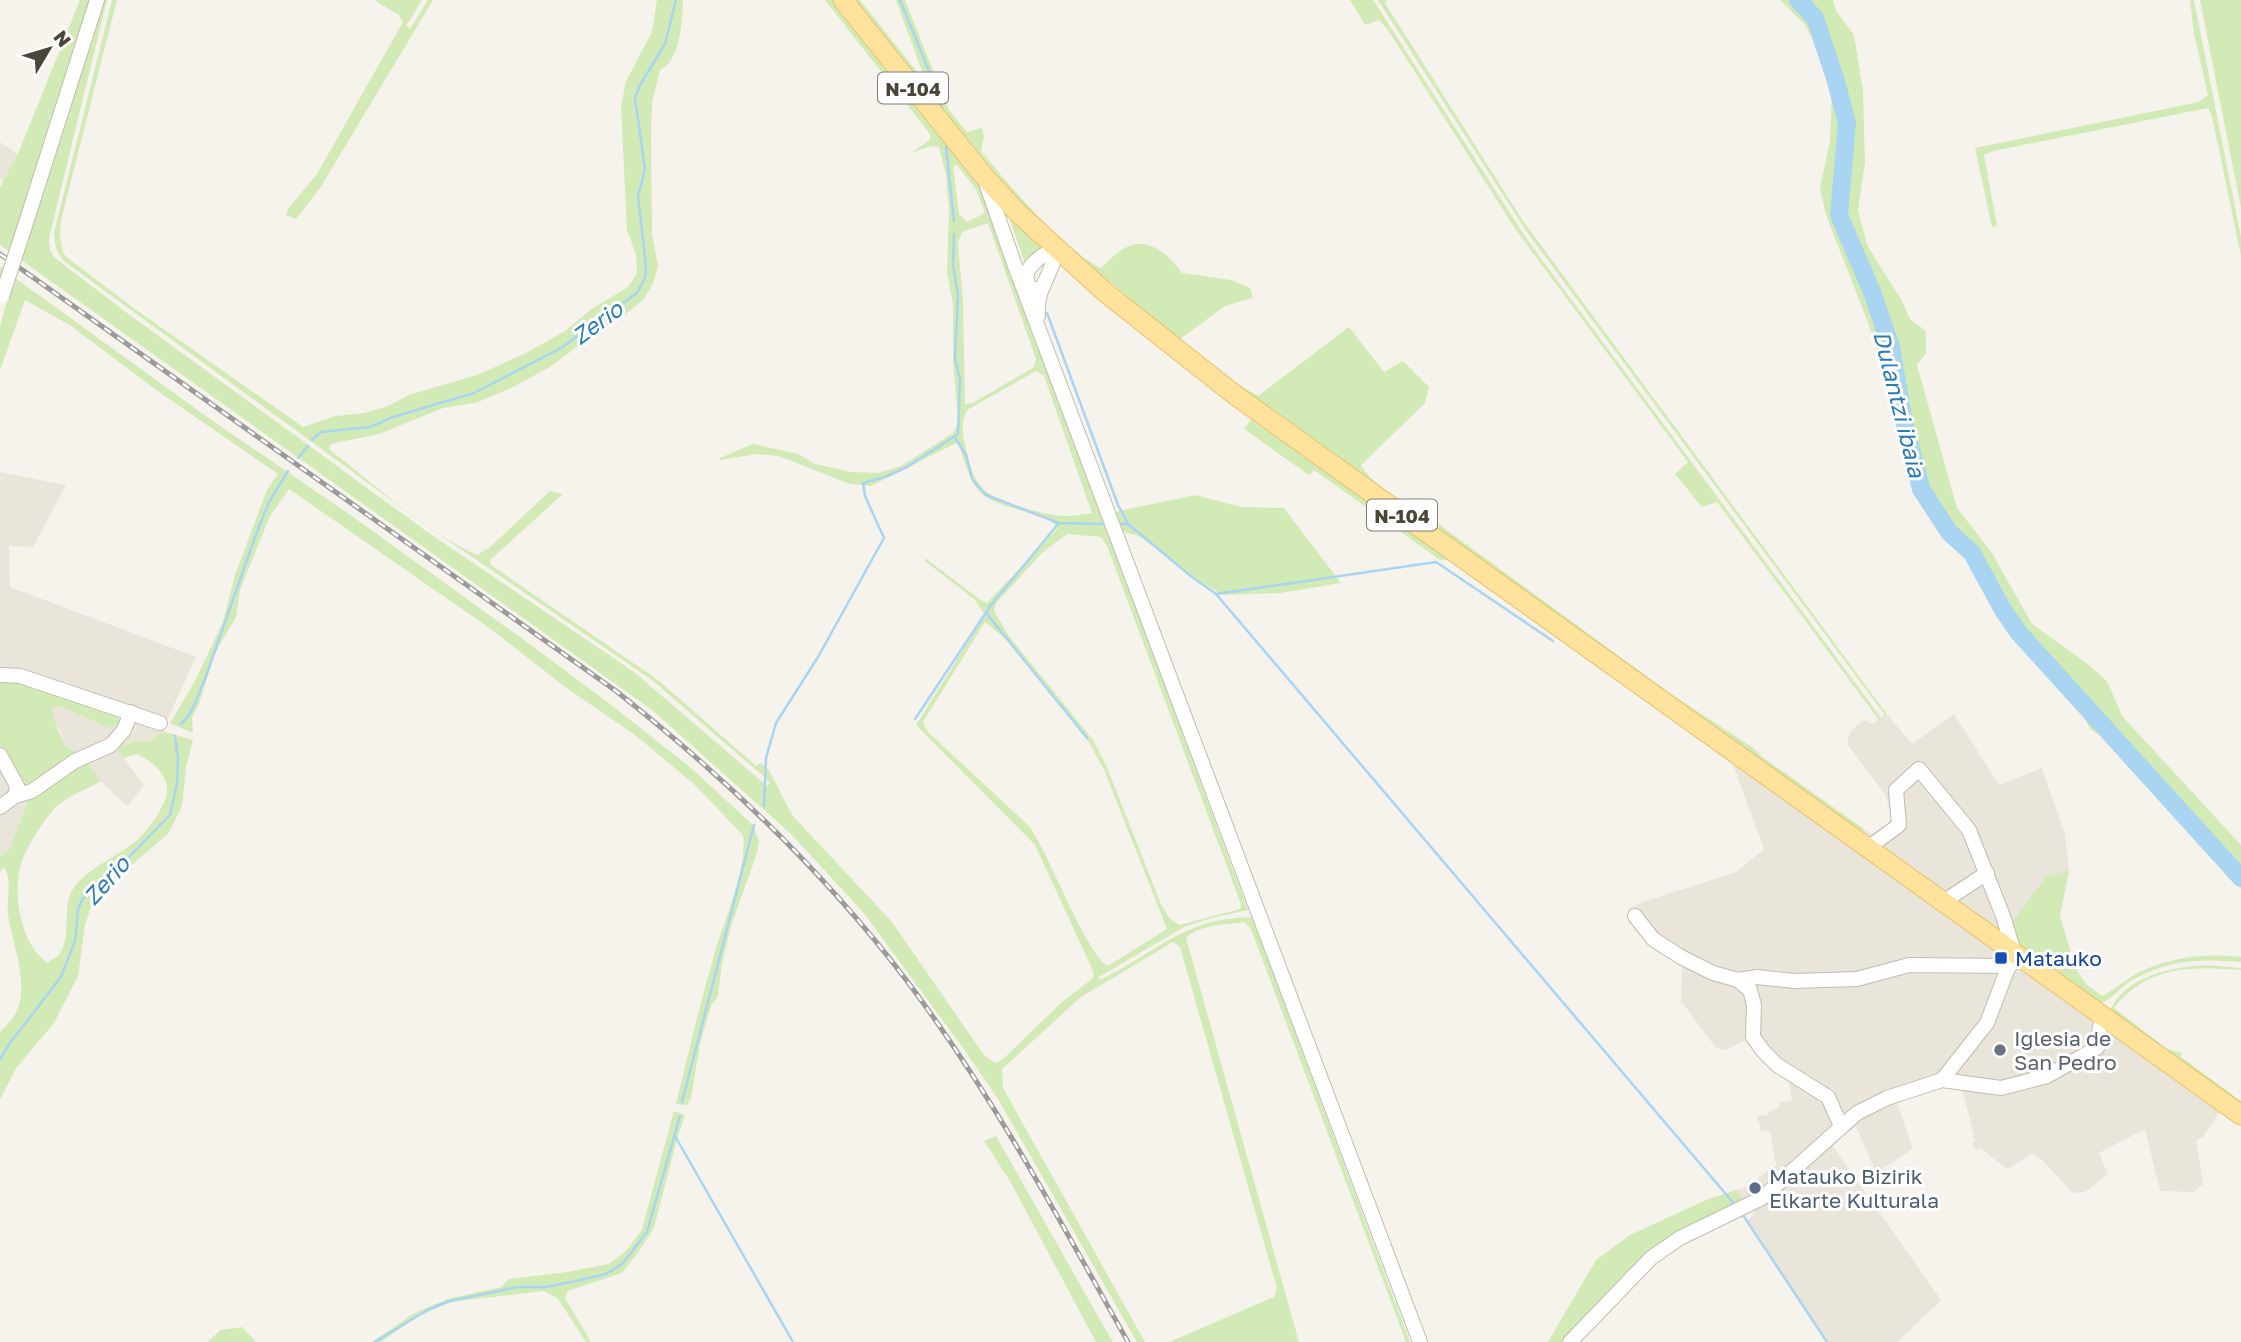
<svg xmlns="http://www.w3.org/2000/svg" width="2241" height="1342" font-family="'Golos Text',sans-serif">
	<style>
		.residential { fill: #eae5da }
		.green { fill: #d2eab5; fill-rule: evenodd }
		.lines { fill: none; stroke-linecap: round; stroke-linejoin: round }
		.stream { stroke: #a9d4f2; stroke-width: 2.5 }
		.river { stroke: #a9d4f2; stroke-width: 18 }
		.minor-casing { stroke: #c2bbae; stroke-width: 16 }
		.major-casing { stroke: #e6c16a; stroke-width: 21 }
		.minor { stroke: #fff; stroke-width: 14 }
		.major { stroke: #ffe39c; stroke-width: 19 }
		.rail-casing { stroke: #9a9a9a; stroke-width: 5 }
		.rail { stroke: #fff; stroke-width: 2.5; stroke-dasharray: 8; stroke-linecap: butt }
		.minor-bridge-casing { stroke: #c2bbae; stroke-width: 16; stroke-linecap: butt }
		.minor-bridge { stroke: #fff; stroke-width: 14 }
		.transit-dot { fill: #1a4fb4; stroke: #fff; stroke-width: 2.5 }
		.worship-dot { fill: #6b7280; stroke: #fff; stroke-width: 2.5 }
		.service-dot { fill: #5c6f8a; stroke: #fff; stroke-width: 2.5 }
		.labels { text-anchor: middle; dominant-baseline: central; stroke-width: 6; stroke-linejoin: round; paint-order: stroke }
		.shield { fill: #fff; stroke: #817c74; stroke-width: 2 }
		.shield-label { font-size: 19px; font-weight: bold; fill: #4b4439 }
		.transit-label { font-size: 21px; fill: #164399; stroke: #fff; text-anchor: start }
		.worship-label { font-size: 21px; fill: #5b616d; stroke: #fff; text-anchor: start }
		.service-label { font-size: 21px; fill: #4e5e75; stroke: #fff; text-anchor: start }
		.water-label { font-size: 23px; font-style: italic; fill: #2e7ab2; stroke: #fff }
	</style>
	<rect width="100%" height="100%" fill="#f6f3ec"/>
	<g class="residential">
		<path d="M 0,142 L 18,154 L 4,181 L 0,178 Z"/>
		<path d="M 0,472 L 66,485 L 33,547 L 9,546 L 10,587 L 196,657 L 162,731 L 151,741 L 137,741 L 117,748 L 144,786 L 127,806 L 101,781 L 80,753 L 67,748 L 60,730 L 40,708 L 23,781 L 28,800 L 10,848 L 0,857 Z"/>
		<path d="M 1886,713 L 1912,744 L 1954,714 L 1999,785 L 2042,768 L 2065,835 L 2069,870 L 2046,877 L 2030,901 L 2018,944 L 2233,1098 L 2218,1114 L 2203,1137 L 2196,1140 L 2203,1184 L 2193,1192 L 2160,1191 L 2145,1129 L 2099,1153 L 2108,1174 L 2085,1192 L 2073,1193 L 2042,1160 L 2032,1154 L 2007,1169 L 1980,1148 L 1977,1151 L 1972,1143 L 1975,1141 L 1962,1087 L 1933,1089 L 1897,1103 L 1913,1149 L 1876,1173 L 1856,1126 L 1832,1145 L 1941,1300 L 1897,1342 L 1827,1342 L 1748,1220 L 1759,1206 L 1748,1209 L 1736,1190 L 1744,1188 L 1776,1165 L 1770,1131 L 1761,1131 L 1757,1116 L 1768,1115 L 1768,1112 L 1779,1108 L 1779,1103 L 1792,1100 L 1788,1078 L 1782,1077 L 1750,1038 L 1726,1050 L 1716,1048 L 1681,1001 L 1682,962 L 1637,927 L 1628,909 L 1637,904 L 1736,872 L 1764,849 L 1734,767 L 1745,754 L 1859,837 L 1864,829 L 1872,834 L 1888,824 L 1891,818 L 1886,796 L 1847,744 L 1850,733 L 1855,727 L 1862,721 L 1867,721 L 1872,724 Z"/>
	</g>
	<g class="green">
		<path d="M 80,0 L 91,0 L 26,239 L 104,0 L 107,0 L 49,238 L 50,250 L 54,257 L 123,310 L 426,531 L 634,672 L 767,786 L 770,782 L 652,680 L 424,524 L 64,261 C 56,252 55,245 54,233 L 112,0 L 117,0 L 61,220 L 60,237 L 63,253 L 70,260 L 135,309 L 303,427 L 335,416 L 365,413 L 388,406 L 409,395 L 477,375 L 526,353 L 565,331 L 592,309 L 628,287 L 637,273 L 636,254 L 627,230 L 621,107 L 626,81 L 652,32 L 657,0 L 683,0 C 682,21 681,60 660,70 L 652,103 L 651,133 L 652,234 L 658,266 L 653,284 L 643,300 L 621,318 L 594,334 L 550,367 L 511,388 L 478,402 L 443,408 L 379,434 L 331,444 L 329,449 C 372,483 428,533 477,555 L 489,548 L 550,491 L 563,494 L 490,560 L 491,565 L 658,680 L 756,766 L 761,763 L 769,770 L 792,815 L 892,922 L 984,1055 L 995,1063 L 1003,1059 L 1061,1003 L 1092,979 L 1094,973 L 1035,845 L 916,725 L 985,615 L 974,599 L 925,561 L 925,558 L 982,601 L 987,603 L 1058,528 C 1051,519 1040,516 1030,513 C 974,497 976,496 958,442 L 871,486 L 850,484 L 779,456 L 757,454 L 720,460 L 720,458 L 753,444 L 798,454 L 815,464 L 851,472 L 878,473 L 901,466 L 953,433 L 958,422 L 953,360 L 953,304 L 947,272 L 949,210 L 946,175 L 939,147 L 931,146 L 911,153 L 930,140 L 930,134 L 825,0 L 833,0 L 984,192 L 991,219 L 1248,910 L 1211,918 L 1184,927 L 1099,977 L 1099,980 C 1134,965 1165,937 1202,925 C 1218,919 1235,918 1252,917 L 1410,1342 L 1406,1342 L 1251,929 L 1244,922 C 1226,925 1200,924 1186,938 L 1299,1342 L 1169,1342 L 1274,1297 L 1277,1288 L 1180,947 L 1173,942 L 1081,997 L 1002,1069 L 1003,1088 L 1145,1342 L 1137,1342 L 998,1099 L 963,1048 L 863,912 L 790,833 L 652,710 L 0,245 L 0,187 L 18,154 ZM 957,165 L 976,189 L 985,213 L 967,222 L 959,214 L 953,166 ZM 988,223 L 1036,359 L 1034,367 L 973,403 L 965,404 L 963,301 L 958,243 L 962,232 ZM 1036,371 L 1044,376 L 1092,513 C 1083,514 1074,516 1065,516 C 1047,516 994,501 982,488 C 974,479 970,465 967,453 C 963,438 960,425 967,410 ZM 1067,534 L 1101,537 L 1107,546 L 1241,904 L 1240,909 L 1180,925 L 1170,919 L 1161,904 L 1106,765 L 1093,740 L 1009,636 L 994,611 L 996,603 L 1043,552 ZM 985,622 L 1013,645 L 1089,742 L 1105,772 L 1167,929 L 1108,966 C 1087,956 1049,853 1029,826 L 928,732 L 923,722 Z"/>
		<path d="M 374,0 L 422,0 L 406,26 L 410,29 L 428,0 L 433,0 L 320,188 L 296,219 L 286,215 L 288,209 L 317,174 L 403,22 L 399,15 Z"/>
		<path d="M 855,0 L 860,0 L 918,73 L 922,71 L 896,0 L 905,0 L 949,110 L 967,132 L 982,128 L 984,136 L 981,151 C 1009,185 1062,249 1101,268 C 1109,261 1117,251 1127,247 C 1149,236 1170,256 1182,273 L 1231,280 L 1250,288 L 1253,298 L 1225,306 L 1180,339 L 1238,384 L 1258,396 L 1349,327 L 1384,372 L 1403,361 L 1429,387 L 1425,403 L 1361,465 C 1374,488 1407,503 1429,517 L 1671,694 L 1752,747 L 1761,756 L 1864,829 L 1862,832 L 1212,368 L 1051,232 L 1010,192 Z"/>
		<path d="M 1350,0 L 1373,0 L 1528,241 L 1881,718 L 1879,720 L 1717,502 L 1702,507 L 1675,474 L 1688,462 L 1516,230 L 1388,30 L 1379,20 L 1365,25 Z"/>
		<path d="M 1378,0 L 1387,0 L 1385,3 L 1523,221 L 1886,713 L 1885,715 L 1527,232 Z"/>
		<path d="M 1780,0 L 1833,0 L 1836,11 L 1854,35 L 1863,91 L 1865,162 L 1858,210 L 1867,245 L 1902,301 L 1910,319 L 1926,331 L 1926,353 L 1917,365 L 1957,508 L 1992,553 L 2032,624 L 2085,662 L 2107,681 L 2122,716 L 2241,845 L 2241,889 L 2113,742 L 2091,730 L 2079,709 L 2033,654 L 2006,631 L 1967,552 L 1936,518 L 1916,482 L 1869,325 L 1826,215 L 1820,188 L 1830,141 L 1832,92 L 1821,56 L 1806,26 Z"/>
		<path d="M 2190,0 L 2194,0 L 2241,237 L 2241,256 L 2212,116 L 2208,108 L 1993,151 L 1984,155 L 1997,226 L 1992,227 L 1975,148 L 2199,102 L 2208,95 L 2194,34 Z"/>
		<path d="M 2200,0 L 2241,0 L 2241,208 Z"/>
		<path d="M 1009,217 L 1042,248 L 1025,264 Z"/>
		<path d="M 0,267 L 210,419 L 349,514 L 531,645 L 610,704 L 691,768 L 753,825 L 759,841 L 757,853 L 731,926 L 722,964 L 718,996 L 711,1006 L 700,1044 L 691,1098 L 687,1105 L 676,1104 C 688,1056 699,1007 713,959 C 722,925 748,869 743,835 L 694,784 L 635,735 L 568,689 L 488,627 L 289,489 L 270,516 L 240,590 L 236,617 L 214,655 L 199,704 L 192,717 L 193,733 L 170,723 L 194,683 L 223,622 L 235,575 L 267,490 L 278,474 L 159,392 L 71,326 L 25,300 L 0,370 L 0,327 L 9,293 L 0,289 Z"/>
		<path d="M 1251,420 L 1450,560 L 1440,560 L 1314,470 L 1309,475 L 1244,429 Z"/>
		<path d="M 1196,495 L 1241,507 L 1284,508 L 1341,583 L 1281,593 L 1223,595 L 1199,581 L 1175,561 L 1137,535 L 1122,532 L 1114,512 Z"/>
		<path d="M 0,680 L 15,682 L 115,714 L 119,723 L 109,728 L 62,707 L 52,707 C 52,722 61,734 67,748 L 80,753 L 101,781 C 88,789 70,795 58,805 C 46,816 26,848 21,864 C 12,895 21,944 47,963 C 51,960 58,957 60,953 C 73,933 60,905 75,886 C 87,870 115,857 131,845 C 144,836 169,804 167,788 C 166,772 149,759 136,754 L 124,758 L 116,748 L 137,741 L 151,741 L 162,731 L 193,740 L 186,767 L 182,806 L 168,834 L 95,896 L 85,924 L 78,976 L 54,1023 L 17,1067 L 0,1099 L 0,1032 C 5,1027 11,1021 14,1016 C 32,988 12,944 8,915 C 6,899 13,882 4,867 L 0,872 L 0,857 L 10,848 L 28,800 L 23,780 L 9,757 L 0,750 Z"/>
		<path d="M 2069,870 L 2060,916 L 2075,967 L 2086,984 L 2102,996 C 2113,990 2123,982 2134,975 C 2168,957 2204,953 2241,957 L 2241,962 C 2198,959 2170,959 2131,981 C 2120,987 2112,1000 2100,1003 L 2018,944 L 2010,925 L 2046,877 Z"/>
		<path d="M 2206,965 L 2241,968 L 2241,970 C 2191,967 2148,965 2114,1008 L 2167,1049 L 2182,1053 L 2181,1057 L 2241,1101 L 2241,1104 L 2110,1011 C 2125,976 2172,967 2206,965 Z"/>
		<path d="M 674,1111 L 685,1115 L 677,1139 L 654,1228 L 639,1251 L 622,1273 L 568,1291 L 565,1298 L 591,1342 L 586,1342 L 558,1299 L 544,1291 L 450,1302 L 415,1318 L 381,1342 L 372,1342 L 413,1314 L 447,1299 L 501,1287 L 509,1279 L 568,1272 L 609,1264 L 627,1250 L 642,1229 Z"/>
		<path d="M 996,1136 L 1099,1318 L 1113,1342 L 1096,1342 L 1010,1181 L 984,1141 Z"/>
		<path d="M 1736,1190 L 1743,1201 L 1703,1221 L 1565,1342 L 1548,1342 L 1596,1260 L 1630,1235 L 1706,1200 Z"/>
		<path d="M 242,1327 L 256,1342 L 207,1342 L 221,1330 Z"/>
	</g>
	<g class="lines">
		<g class="stream">
			<path d="M 900,0 L 940,98 L 942,111"/>
			<path d="M 946,147 L 954,221"/>
			<path d="M 1047,313 L 1118,505 L 1128,524"/>
			<path d="M 955,438 L 966,455 L 972,479 L 986,495 L 1059,523 L 1102,524"/>
			<path d="M 312,440 L 321,432 L 370,427 L 393,417 L 474,393 L 561,348 L 637,293 L 645,278 L 646,266 L 638,197 L 645,169 L 635,98 L 640,85 L 665,44 L 676,0"/>
			<path d="M 298,458 L 308,446"/>
			<path d="M 1122,524 L 1128,524 L 1192,577 L 1216,594 L 1736,1206"/>
			<path d="M 1216,594 L 1436,562 L 1553,641"/>
			<path d="M 986,613 L 1087,738"/>
			<path d="M 915,719 L 991,605 L 1059,523"/>
			<path d="M 181,724 C 195,711 197,696 205,679 L 255,537 L 269,502 L 288,471"/>
			<path d="M 764,806 L 766,758 L 776,723 L 818,657 L 884,538 L 865,496 L 863,483 L 885,477 L 907,467 L 958,434 L 960,378 L 955,359 L 958,295 L 953,265 L 954,234"/>
			<path d="M 0,1059 L 10,1043 L 61,977 L 75,941 L 78,909 L 82,900 L 98,881 L 125,861 L 170,815 L 177,784 L 178,759 L 175,736"/>
			<path d="M 682,1102 L 754,825"/>
			<path d="M 675,1136 L 793,1342"/>
			<path d="M 1743,1215 L 1827,1342"/>
			<path d="M 375,1342 L 429,1309 L 450,1301 L 518,1287 L 546,1287 L 576,1281 L 606,1274 L 622,1264 L 647,1232 L 680,1116"/>
		</g>
		<path class="river" d="M 1798,0 L 1815,18 L 1835,78 L 1847,123 L 1839,215 L 1872,292 L 1891,347 L 1903,417 L 1921,489 L 1949,532 L 1972,553 L 2003,610 L 2019,633 L 2241,878"/>
		<g class="minor-casing">
			<g id="minor">
				<path d="M 986,183 L 1015,266 L 1420,1342"/>
				<path d="M 23,232 L 97,0"/>
				<path d="M 1038,316 C 1035,288 1053,276 1056,249 C 1041,255 1016,271 1031,289 L 1040,289"/>
				<path d="M 0,675 L 20,676 L 160,723"/>
				<path d="M 0,755 L 17,786 L 15,796 L 0,807"/>
				<path d="M 15,796 L 32,791 L 75,761 L 111,745 L 124,730 L 131,712"/>
				<path d="M 1868,848 L 1899,825 L 1896,790 L 1919,769 L 1969,830 L 2003,916 L 2014,952 L 1987,1023 L 1942,1080"/>
				<path d="M 1943,902 L 1987,873"/>
				<path d="M 1635,916 L 1653,939 L 1681,957 L 1713,973 L 1738,980 L 1757,977 L 1795,981 L 1857,979 L 1909,965 L 2010,966"/>
				<path d="M 1738,980 L 1750,990 L 1754,1005 L 1753,1037 L 1763,1051 L 1777,1065 L 1828,1097 L 1841,1126"/>
				<path d="M 1570,1342 L 1651,1258 L 1680,1238 L 1762,1198 L 1857,1113 L 1887,1098 L 1942,1080 L 2001,1088 L 2047,1076 L 2097,1048 L 2102,1014"/>
			</g>
		</g>
		<g class="major-casing">
			<path id="major" d="M 843,0 L 983,175 L 1018,213 L 1106,293 L 1235,395 L 2241,1115"/>
		</g>
		<use href="#minor" class="minor"/>
		<use href="#major" class="major"/>
		<g class="rail-casing">
			<path id="rail" d="M 0,254 L 616,691 C 725,777 823,870 907,981 C 992,1094 1059,1219 1128,1342"/>
		</g>
		<use href="#rail" class="rail"/>
		<g class="minor-bridge-casing">
			<path id="minor-bridge" d="M 2,296 L 23,232"/>
		</g>
		<use href="#minor-bridge" class="minor-bridge"/>
	</g>
	<rect class="transit-dot" x="1994" y="951" width="14" height="14" rx="3.5"/>
	<circle class="worship-dot" cx="2000" cy="1050" r="7"/>
	<circle class="service-dot" cx="1755" cy="1188" r="7"/>
	<g class="labels">
		<g class="shield">
			<rect x="878" y="72.5" width="70" height="31" rx="5"/>
			<rect x="1367" y="499.5" width="70" height="31" rx="5"/>
		</g>
		<g class="shield-label">
			<text x="913" y="88">N-104</text>
			<text x="1402" y="515">N-104</text>
		</g>
		<g class="transit-label">
			<text x="2015" y="958">Matauko</text>
		</g>
		<g class="worship-label">
			<text x="2014" y="1038">Iglesia de<tspan x="2014" dy="24">San Pedro</tspan></text>
		</g>
		<g class="service-label">
			<text x="1769" y="1176">Matauko Bizirik<tspan x="1769" dy="24">Elkarte Kulturala</tspan></text>
		</g>
		<g class="water-label">
			<text transform="translate(597 322) rotate(-36)">Zerio</text>
			<text transform="translate(1900 404) rotate(76)">Dulantzi ibaia</text>
			<text transform="translate(106 880) rotate(-48)">Zerio</text>
		</g>
	</g>
	<g transform="translate(49 49) rotate(52)" stroke="#ffffff" stroke-width="5" paint-order="stroke">
	<path d="M0-5L12 26L0 18L-12 26Z" fill="#4b4439"/>
	<text y="-10" font-size="19" font-weight="bold" text-anchor="middle" fill="#4b4439">N</text>
	</g>
</svg>
